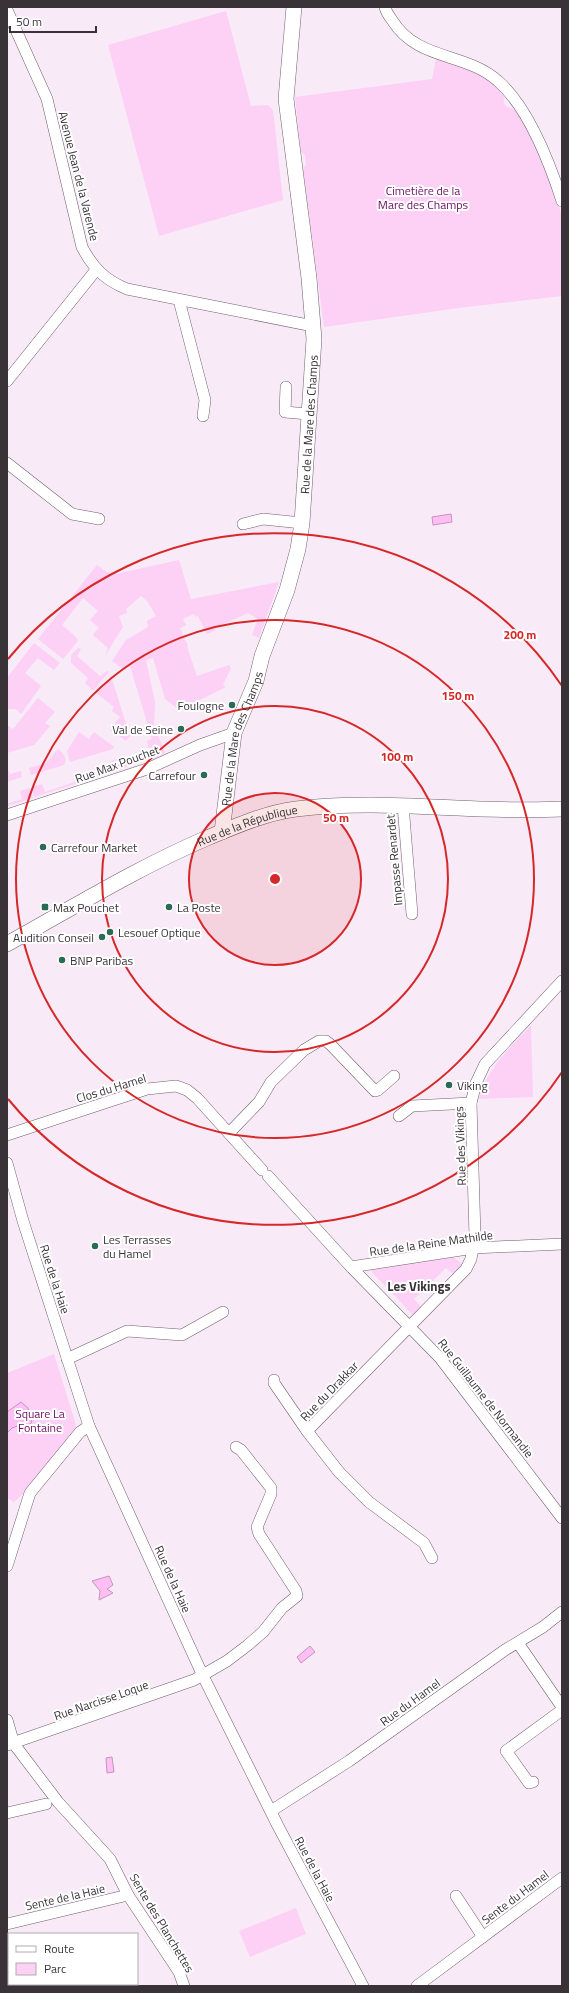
<svg xmlns="http://www.w3.org/2000/svg" width="569" height="1993" font-family="'Titillium Web',sans-serif">
	<style>
		.green { fill: #fdd0f6 }
		.water { fill: #ffbff5; stroke: #c495bc }
		.lines { fill: none; stroke-linecap: round; stroke-linejoin: round }
		.street-casing { stroke: #6e616c; stroke-width: 12 }
		.secondary-casing { stroke: #6e616c; stroke-width: 16 }
		.street { stroke: #fff; stroke-width: 11 }
		.secondary { stroke: #fff; stroke-width: 15 }
		.ring { fill: none; stroke: #d62828; stroke-width: 2 }
		.poi-dot { fill: #2b6a57; stroke: #fff; stroke-width: 1.5 }
		.labels { text-anchor: middle; dominant-baseline: central; stroke-width: 4; stroke-linejoin: round; paint-order: stroke }
		.street-label { font-size: 12px; fill: #393338; stroke: #fff }
		.park-label { font-size: 12px; fill: #6b0d64; stroke: #fff }
		.poi-label { font-size: 12px; fill: #393338; stroke: #fff; text-anchor: start }
		.neighbourhood-label { font-size: 13px; font-weight: bold; fill: #393338; stroke: #fff }
		.centre { fill: #d62828; stroke: #fff; stroke-width: 2 }
		.ring-label { font-size: 12px; text-anchor: middle; font-weight: bold; fill: #d62828; stroke: #fff; stroke-width: 4; stroke-linejoin: round; paint-order: stroke }
	</style>
	<rect width="100%" height="100%" fill="#f9eaf7"/>
	<g class="green">
		<path d="M 226,11 L 251,106 L 268,105 L 273,110 L 283,200 L 159,236 L 108,45 Z"/>
		<path d="M 436,59 C 464,67 487,72 504,97 C 502,107 508,107 515,110 C 520,112 527,123 528,127 C 541,156 559,191 562,222 C 565,246 562,272 562,296 L 466,307 L 324,327 L 303,168 L 306,165 L 305,155 L 301,152 L 295,97 L 432,79 Z"/>
		<path d="M 179,560 L 191,599 L 279,582 L 259,638 L 252,635 L 258,619 L 248,613 L 215,628 L 216,630 L 207,634 L 198,616 L 196,617 L 194,614 L 183,619 L 186,625 L 180,628 L 188,646 L 187,647 L 197,676 L 229,665 L 231,668 L 223,685 L 226,687 L 179,710 L 165,699 L 153,658 L 146,660 L 155,702 L 154,726 L 165,752 L 164,754 L 155,759 L 152,758 L 147,741 L 152,739 L 130,666 L 122,668 L 112,661 L 126,640 L 148,627 L 147,621 L 156,616 L 147,601 L 141,596 L 126,609 L 127,613 L 119,616 L 123,627 L 105,656 L 108,648 L 94,636 L 93,634 L 99,628 L 90,620 L 98,611 L 83,598 L 62,625 L 76,637 L 78,641 L 63,659 L 38,639 L 97,565 L 111,575 Z"/>
		<path d="M 34,643 L 60,663 L 54,670 L 38,658 L 25,673 L 41,686 L 21,714 L 16,709 L 7,709 L 7,678 Z"/>
		<path d="M 78,648 L 81,649 L 77,656 L 100,676 L 107,671 L 109,672 L 93,691 L 85,683 L 88,678 L 71,663 L 71,655 Z"/>
		<path d="M 111,676 L 130,736 L 126,741 L 110,730 L 120,717 L 112,711 L 114,707 L 96,693 Z"/>
		<path d="M 38,698 L 55,712 L 45,723 L 50,726 L 34,745 L 7,753 L 7,725 L 13,729 Z"/>
		<path d="M 79,732 L 89,739 L 94,732 L 114,747 L 113,749 L 70,762 L 67,751 Z"/>
		<path d="M 58,749 C 63,752 68,759 64,765 L 31,775 L 29,768 L 46,763 Z"/>
		<path d="M 121,757 L 127,759 L 130,764 L 123,769 L 34,797 L 32,787 L 42,784 L 45,792 L 113,769 L 110,762 Z"/>
		<path d="M 7,768 L 10,774 L 21,771 L 22,777 L 7,782 Z"/>
		<path d="M 30,788 L 33,798 L 7,806 L 7,804 L 22,799 L 20,791 Z"/>
		<path d="M 531,1026 L 533,1097 L 479,1099 C 486,1070 510,1047 531,1026 Z"/>
		<path d="M 452,1256 L 462,1264 L 453,1274 L 446,1268 L 414,1299 L 421,1307 L 413,1315 L 370,1270 Z"/>
		<path d="M 54,1354 L 76,1425 L 74,1431 L 27,1490 L 14,1502 L 7,1498 L 7,1373 Z"/>
		<path d="M 296,1908 L 306,1934 L 250,1957 L 239,1931 Z"/>
	</g>
	<g class="water">
		<path d="M 451,514 L 452,522 L 433,525 L 432,517 Z"/>
		<path d="M 21,1402 L 28,1408 L 32,1422 L 28,1426 L 23,1424 L 12,1428 L 7,1433 L 7,1412 Z"/>
		<path d="M 109,1576 L 113,1585 L 107,1589 L 113,1593 L 99,1600 L 100,1591 L 92,1581 Z"/>
		<path d="M 310,1646 L 315,1652 L 301,1663 L 297,1657 Z"/>
		<path d="M 112,1757 L 114,1772 L 107,1773 L 106,1758 Z"/>
	</g>
	<g class="lines">
		<g class="street-casing">
			<g id="street">
				<path d="M 385,7 C 386,12 389,16 392,20 C 417,61 466,52 498,81 C 528,107 550,164 562,201"/>
				<path d="M 7,10 L 47,99 L 82,247 C 93,268 105,280 127,289 L 313,326"/>
				<path d="M 179,300 L 205,400 L 203,416"/>
				<path d="M 7,381 L 96,270"/>
				<path d="M 286,387 L 285,412 L 308,414"/>
				<path d="M 7,463 L 72,514 L 99,519"/>
				<path d="M 243,524 L 263,519 L 302,523"/>
				<path d="M 403,805 L 412,914"/>
				<path d="M 7,815 L 147,769 L 200,745 L 234,733"/>
				<path d="M 399,1116 L 412,1106 L 471,1103"/>
				<path d="M 229,1133 L 259,1102 L 271,1082 L 304,1050 L 319,1041 L 326,1041 L 331,1045 L 375,1091 L 378,1090 L 394,1076"/>
				<path d="M 7,1135 L 147,1089 L 176,1086 L 187,1090 L 197,1098 L 262,1170"/>
				<path d="M 7,1163 L 23,1221 L 89,1426 L 203,1676 L 278,1826 L 363,1986"/>
				<path d="M 268,1176 L 351,1267 L 440,1358 L 562,1518"/>
				<path d="M 351,1267 L 474,1248 L 562,1244"/>
				<path d="M 67,1359 L 127,1331 L 182,1335 L 223,1312"/>
				<path d="M 274,1380 L 274,1383 L 307,1431"/>
				<path d="M 432,1558 L 424,1543 L 369,1502 L 339,1472 L 307,1431 L 466,1269 L 471,1259 L 475,1236 L 471,1103 L 476,1083 L 485,1064 L 562,981"/>
				<path d="M 7,1566 L 30,1493 L 80,1432 L 89,1426"/>
				<path d="M 518,1643 L 562,1707"/>
				<path d="M 7,1720 L 14,1744 L 58,1802 L 110,1859 L 128,1895 L 179,1972 L 184,1986"/>
				<path d="M 7,1745 L 194,1680 L 227,1661 L 248,1645 L 263,1632 L 282,1608 L 297,1596 L 296,1591 L 259,1534 L 257,1527 L 271,1494 L 271,1488 L 241,1450 L 236,1447"/>
				<path d="M 533,1782 L 529,1783 L 506,1751 L 562,1710"/>
				<path d="M 271,1811 L 349,1761 L 505,1650 L 543,1627 L 562,1612"/>
				<path d="M 7,1813 L 46,1804"/>
				<path d="M 456,1896 L 483,1937"/>
				<path d="M 7,1924 L 128,1895"/>
				<path d="M 417,1986 L 562,1878"/>
			</g>
		</g>
		<g class="secondary-casing">
			<g id="secondary">
				<path id="s1" d="M 222,832 L 234,733 L 256,681 L 262,656 L 287,590 L 298,549 L 302,523 L 314,339 L 309,278 L 286,99 L 294,7"/>
				<path id="s2" d="M 7,944 C 74,907 137,868 207,838 C 236,826 265,813 296,809 C 385,798 473,814 562,809"/>
			</g>
		</g>
		<use href="#street" class="street"/>
		<use href="#secondary" class="secondary"/>
	</g>
	<circle cx="275" cy="879" r="86" fill="#d62828" fill-opacity=".12"/>
	<g class="ring">
		<circle cx="275" cy="879" r="86"/>
		<circle cx="275" cy="879" r="173"/>
		<circle cx="275" cy="879" r="259"/>
		<path d="M562 1072A346 346 0 0 1 8 1099M8 659A346 346 0 0 1 562 686"/>
	</g>
	<g class="poi-dot">
		<circle cx="232" cy="705" r="4"/>
		<circle cx="181" cy="729" r="4"/>
		<circle cx="204" cy="775" r="4"/>
		<circle cx="43" cy="847" r="4"/>
		<rect x="41" y="903" width="8" height="8" rx="2"/>
		<circle cx="169" cy="907" r="4"/>
		<circle cx="110" cy="932" r="4"/>
		<circle cx="102" cy="937" r="4"/>
		<circle cx="62" cy="960" r="4"/>
		<circle cx="449" cy="1085" r="4"/>
		<circle cx="95" cy="1246" r="4"/>
	</g>
	<g class="labels">
		<g class="street-label">
			<text transform="translate(79 176) rotate(76)">Avenue Jean de la Varende</text>
			<text stroke="none"><textPath href="#s1" startOffset="420">Rue de la Mare des Champs</textPath></text>
			<text stroke="none"><textPath href="#s1" startOffset="96">Rue de la Mare des Champs</textPath></text>
			<text transform="translate(117 764) rotate(-20)">Rue Max Pouchet</text>
			<text stroke="none"><textPath href="#s2" startOffset="269">Rue de la République</textPath></text>
			<text transform="translate(394 860) rotate(-95)">Impasse Renardet</text>
			<text transform="translate(111 1088) rotate(-17)">Clos du Hamel</text>
			<text transform="translate(460 1146) rotate(-92)">Rue des Vikings</text>
			<text transform="translate(431 1243) rotate(-8)">Rue de la Reine Mathilde</text>
			<text transform="translate(55 1279) rotate(72)">Rue de la Haie</text>
			<text transform="translate(329 1391) rotate(-46)">Rue du Drakkar</text>
			<text transform="translate(486 1398) rotate(52)">Rue Guillaume de Normandie</text>
			<text transform="translate(173 1579) rotate(66)">Rue de la Haie</text>
			<text transform="translate(101 1700) rotate(-19)">Rue Narcisse Loque</text>
			<text transform="translate(410 1702) rotate(-36)">Rue du Hamel</text>
			<text transform="translate(315 1869) rotate(62)">Rue de la Haie</text>
			<text transform="translate(65 1897) rotate(-13)">Sente de la Haie</text>
			<text transform="translate(515 1897) rotate(-37)">Sente du Hamel</text>
			<text transform="translate(162 1923) rotate(59)">Sente des Planchettes</text>
		</g>
		<g class="park-label">
			<text x="423" y="190">Cimetière de la<tspan x="423" dy="14">Mare des Champs</tspan></text>
			<text x="40" y="1413">Square La<tspan x="40" dy="14">Fontaine</tspan></text>
		</g>
		<g class="poi-label">
			<text x="224" y="705" text-anchor="end">Foulogne</text>
			<text x="173" y="729" text-anchor="end">Val de Seine</text>
			<text x="196" y="775" text-anchor="end">Carrefour</text>
			<text x="51" y="847">Carrefour Market</text>
			<text x="53" y="907">Max Pouchet</text>
			<text x="177" y="907">La Poste</text>
			<text x="118" y="932">Lesouef Optique</text>
			<text x="94" y="937" text-anchor="end">Audition Conseil</text>
			<text x="70" y="960">BNP Paribas</text>
			<text x="457" y="1085">Viking</text>
			<text x="103" y="1239">Les Terrasses<tspan x="103" dy="14">du Hamel</tspan></text>
		</g>
		<g class="neighbourhood-label">
			<text x="419" y="1286">Les Vikings</text>
		</g>
	</g>
	<circle cx="275" cy="879" r="6" class="centre"/>
	<g class="ring-label">
		<text x="520" y="639">200 m</text>
		<text x="458" y="700">150 m</text>
		<text x="397" y="761">100 m</text>
		<text x="336" y="822">50 m</text>
	</g>
	<rect width="569" height="1993" fill="none" stroke="#393338" stroke-width="16"/>
	<rect x="8" y="1933" width="130" height="52" fill="#ffffff" stroke="#b0adaf"/>
	<rect x="16" y="1946" width="20" height="6" fill="#ffffff" stroke="#b0adaf"/>
	<text x="44" y="1953" font-size="12" fill="#393338">Route</text>
	<rect x="16" y="1963" width="20" height="12" fill="#fdd0f6" stroke="#b0adaf"/>
	<text x="44" y="1973" font-size="12" fill="#393338">Parc</text>
	<path d="M10 26v6h86v-6" fill="none" stroke="#393338" stroke-width="2"/>
	<text x="16" y="26" font-size="12" fill="#393338" stroke="#ffffff" stroke-width="3" paint-order="stroke">50 m</text>
</svg>
